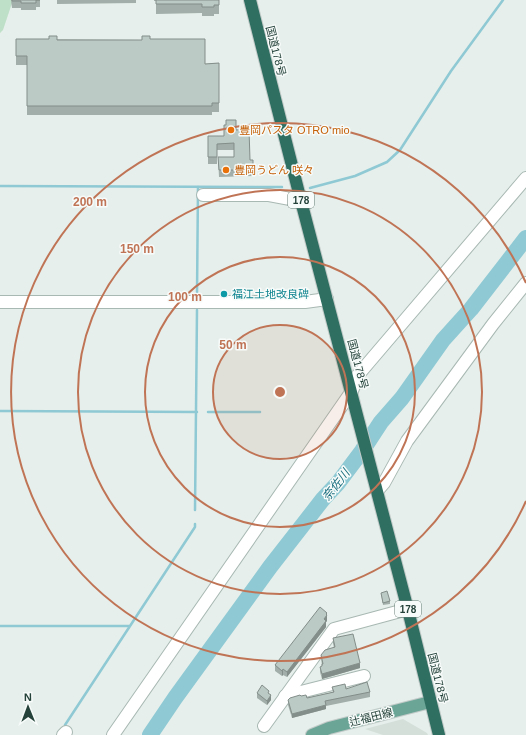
<svg xmlns="http://www.w3.org/2000/svg" width="526" height="735" font-family="Arial,'Noto Sans JP',sans-serif">
	<style>
		.built { fill: #d4dfda }
		.green { fill: #bfe0c8 }
		.lines { fill: none; stroke-linecap: round; stroke-linejoin: round }
		.stream { stroke: #8ec9d4; stroke-width: 2.5 }
		.river { stroke: #8ec9d4; stroke-width: 16 }
		.minor-casing { stroke: #a8b8b2; stroke-width: 14 }
		.major-casing { stroke: #c2cac8; stroke-width: 14 }
		.highway-casing { stroke: #c2cac8; stroke-width: 14 }
		.minor { stroke: #fff; stroke-width: 12 }
		.major { stroke: #6aa596; stroke-width: 12 }
		.highway { stroke: #2f6f62; stroke-width: 12 }
		.wall { fill: #a1aea9 }
		.shaded-wall { fill: #838d89 }
		.building { fill: #bbcac4; stroke: #838d89 }
		.ring { fill: none; stroke: #c07456; stroke-width: 2 }
		.food-dot { fill: #e8710a; stroke: #f7fbf9; stroke-width: 1.5 }
		.culture-dot { fill: #0f9aa8; stroke: #f7fbf9; stroke-width: 1.5 }
		.labels { text-anchor: middle; dominant-baseline: central; stroke-width: 3; stroke-linejoin: round; paint-order: stroke }
		.shield { fill: #f7fbf9; stroke: #637a73; stroke-width: 1 }
		.shield-label { font-size: 10px; font-weight: bold; fill: #24423a }
		.street-label { font-size: 11px; fill: #24423a; stroke: #f7fbf9 }
		.food-label { font-size: 11px; fill: #c56008; stroke: #f7fbf9; text-anchor: start }
		.culture-label { font-size: 11px; fill: #0d838f; stroke: #f7fbf9; text-anchor: start }
		.water-label { font-size: 12px; font-style: italic; fill: #1c6f80; stroke: #f7fbf9 }
		.centre { fill: #c07456; stroke: #f7fbf9; stroke-width: 2 }
		.ring-label { font-size: 12px; text-anchor: middle; font-weight: bold; fill: #c07456; stroke: #f7fbf9; stroke-width: 3; stroke-linejoin: round; paint-order: stroke }
	</style>
	<rect width="100%" height="100%" fill="#e6efeb"/>
	<path class="built" d="M 403,719 L 427,733 L 428,735 L 383,735 L 365,729 Z"/>
	<path class="green" d="M 0,0 L 13,0 L 3,30 L 0,33 Z"/>
	<g class="lines">
		<g class="stream">
			<path d="M 0,186 L 282,187"/>
			<path d="M 310,188 L 355,176 L 387,162 L 400,150 L 451,71 L 503,0"/>
			<path d="M 197,294 L 198,187"/>
			<path d="M 0,411 L 197,412"/>
			<path d="M 208,412 L 260,412"/>
			<path d="M 195,510 L 197,310"/>
			<path d="M 0,626 L 129,626"/>
			<path d="M 65,725 L 195,527 L 195,524"/>
		</g>
		<path class="river" d="M 150,735 L 175,698 L 270,567 L 323,499 L 338,483 L 362,451 L 381,422 L 402,398 L 443,340 L 471,309 L 526,238"/>
		<g class="minor-casing">
			<g id="minor">
				<path d="M 203,195 L 269,195 L 301,201"/>
				<path d="M 0,302 L 305,302 L 327,299"/>
				<path d="M 377,491 L 384,483 L 407,441 L 493,324 L 526,283"/>
				<path d="M 285,696 L 364,676"/>
				<path d="M 264,726 L 334,629 L 408,609"/>
				<path d="M 63,735 L 66,732"/>
				<path d="M 113,735 L 352,391 L 358,375 L 526,178"/>
			</g>
		</g>
		<g class="major-casing">
			<path id="major" d="M 312,735 L 329,728 L 430,702"/>
		</g>
		<g class="highway-casing">
			<path id="highway" d="M 250,0 L 301,201 L 408,610 L 439,735"/>
		</g>
		<use href="#minor" class="minor"/>
		<use href="#major" class="major"/>
		<use href="#highway" class="highway"/>
	</g>
	<g class="wall">
		<path d="M 11,0 L 40,0 L 40,7 L 36,7 L 36,10 L 21,10 L 21,8 L 12,8 Z"/>
		<path d="M 57,0 L 136,0 L 136,3 L 57,4 Z"/>
		<path d="M 154,0 L 219,0 L 219,14 L 214,14 L 214,16 L 202,16 L 202,13 L 156,14 L 156,1 L 154,1 Z"/>
		<path d="M 16,39 L 142,40 L 150,39 L 205,64 L 219,63 L 219,112 L 212,112 L 212,115 L 27,115 L 27,65 L 16,65 Z"/>
		<path d="M 236,130 L 250,160 L 253,160 L 253,176 L 219,177 L 218,157 L 234,157 L 234,150 L 217,150 L 217,164 L 208,164 L 208,136 L 224,136 Z"/>
		<path d="M 381,593 L 390,601 L 390,604 L 383,605 Z"/>
		<path d="M 327,613 L 327,621 L 326,622 L 326,627 L 287,677 L 283,675 L 282,676 L 275,671 L 275,665 Z"/>
		<path d="M 333,638 L 360,668 L 322,679 L 320,672 L 320,667 L 322,667 L 321,655 L 334,648 L 333,643 Z"/>
		<path d="M 332,687 L 370,692 L 370,697 L 326,706 L 326,709 L 292,718 L 288,705 L 288,700 L 301,696 L 307,698 L 333,692 Z"/>
		<path d="M 257,693 L 269,694 L 271,700 L 267,705 L 257,698 Z"/>
	</g>
	<g class="shaded-wall">
		<path d="M 327,613 L 327,621 L 326,622 L 326,627 L 287,677 L 287,672 L 324,619 Z"/>
		<path d="M 360,663 L 360,668 L 322,679 L 322,674 Z"/>
		<path d="M 283,669 L 283,675 L 282,676 L 282,671 Z"/>
		<path d="M 271,695 L 271,700 L 267,705 L 267,701 Z"/>
		<path d="M 326,705 L 326,709 L 292,718 L 292,714 Z"/>
	</g>
	<g class="building">
		<path d="M 12,0 L 40,0 L 36,0 L 36,3 L 21,3 L 21,1 L 12,1 Z"/>
		<path d="M 156,0 L 219,0 L 219,5 L 214,5 L 214,7 L 202,7 L 202,4 L 156,4 Z"/>
		<path d="M 49,36 L 57,36 L 57,40 L 142,40 L 142,36 L 150,36 L 150,39 L 205,39 L 205,64 L 219,63 L 219,103 L 212,103 L 212,106 L 27,106 L 27,56 L 16,56 L 16,39 L 49,39 Z"/>
		<path d="M 226,120 L 236,120 L 236,130 L 249,129 L 250,160 L 253,160 L 253,170 L 219,170 L 218,157 L 234,157 L 234,143 L 217,144 L 217,157 L 208,157 L 208,136 L 224,136 L 224,125 L 226,125 Z"/>
		<path d="M 387,591 L 390,601 L 383,603 L 381,593 Z"/>
		<path d="M 320,607 L 327,613 L 326,614 L 327,615 L 324,619 L 326,621 L 287,672 L 283,669 L 282,671 L 275,665 Z"/>
		<path d="M 353,634 L 360,663 L 322,674 L 320,667 L 322,666 L 322,664 L 323,664 L 321,655 L 325,650 L 335,647 L 333,638 Z"/>
		<path d="M 367,682 L 370,692 L 325,701 L 326,705 L 292,714 L 288,700 L 290,698 L 300,695 L 301,696 L 306,695 L 307,698 L 334,692 L 332,687 L 345,684 L 346,689 Z"/>
		<path d="M 262,685 L 269,691 L 268,693 L 271,695 L 267,701 L 257,693 Z"/>
	</g>
	<circle cx="280" cy="392" r="67" fill="#c07456" fill-opacity=".12"/>
	<g class="ring">
		<circle cx="280" cy="392" r="67"/>
		<circle cx="280" cy="392" r="135"/>
		<circle cx="280" cy="392" r="202"/>
		<path d="M526 501A269 269 0 1 1 526 283"/>
	</g>
	<g class="food-dot">
		<circle cx="231" cy="130" r="4"/>
		<circle cx="226" cy="170" r="4"/>
	</g>
	<circle class="culture-dot" cx="224" cy="294" r="4"/>
	<g class="labels">
		<g class="shield">
			<rect x="288" y="192" width="26" height="16" rx="3"/>
			<rect x="395" y="601" width="26" height="16" rx="3"/>
		</g>
		<g class="shield-label">
			<text x="301" y="200">178</text>
			<text x="408" y="609">178</text>
		</g>
		<g class="street-label">
			<text transform="translate(276 51) rotate(76)">国道178号</text>
			<text transform="translate(358 364) rotate(75)">国道178号</text>
			<text transform="translate(438 678) rotate(76)">国道178号</text>
			<text transform="translate(371 717) rotate(-14)">辻福田線</text>
		</g>
		<g class="food-label">
			<text x="239" y="130">豊岡パスタ OTRO mio</text>
			<text x="234" y="170">豊岡うどん 咲々</text>
		</g>
		<g class="culture-label">
			<text x="232" y="294">福江土地改良碑</text>
		</g>
		<g class="water-label">
			<text transform="translate(336 485) rotate(-52)">奈佐川</text>
		</g>
	</g>
	<circle cx="280" cy="392" r="6" class="centre"/>
	<g class="ring-label">
		<text x="90" y="206">200 m</text>
		<text x="137" y="253">150 m</text>
		<text x="185" y="301">100 m</text>
		<text x="233" y="349">50 m</text>
	</g>
	<g transform="translate(28 707) rotate(359)" stroke="#f7fbf9" stroke-width="3" paint-order="stroke">
	<path d="M0-3L7 15L0 10L-7 15Z" fill="#24423a"/>
	<text y="-6" font-size="11" font-weight="bold" text-anchor="middle" fill="#24423a">N</text>
	</g>
</svg>
